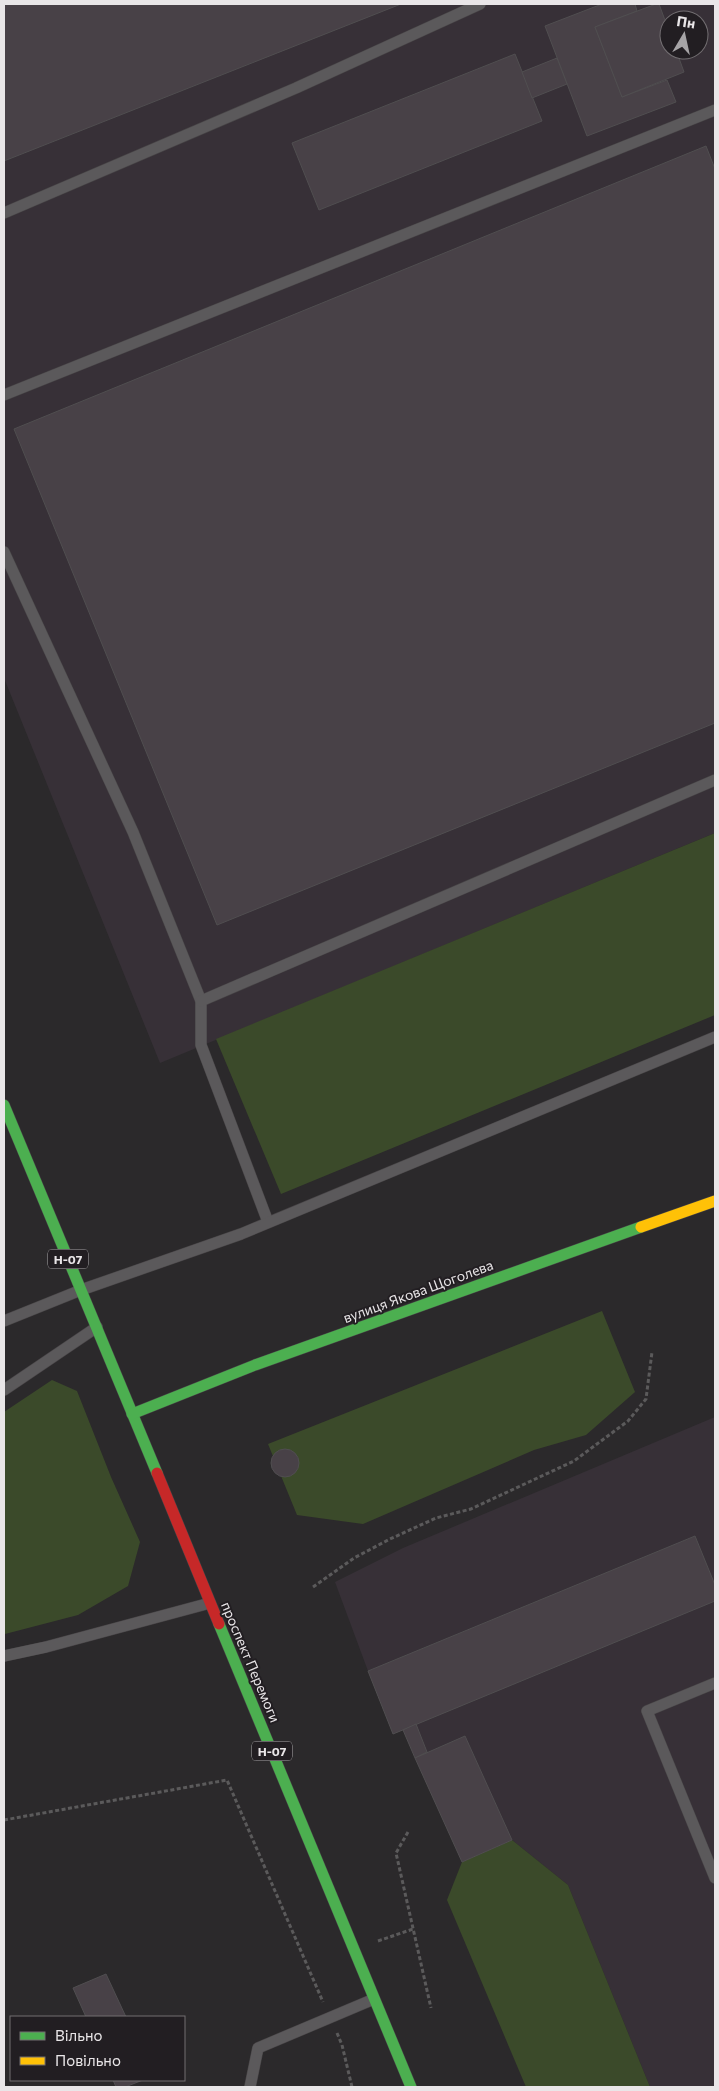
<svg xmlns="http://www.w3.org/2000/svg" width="719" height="2091" font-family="Commissioner,sans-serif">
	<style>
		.built { fill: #373037; fill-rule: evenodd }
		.green { fill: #3b4a2a }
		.building { fill: #484147; stroke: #504e50 }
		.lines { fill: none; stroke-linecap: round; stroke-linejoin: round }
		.lane-casing { stroke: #474446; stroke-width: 12 }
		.fast-casing { stroke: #474446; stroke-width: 12 }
		.slow-casing { stroke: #474446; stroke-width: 12 }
		.jam-casing { stroke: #474446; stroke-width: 12 }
		.path { stroke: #5b5a5b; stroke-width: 3; stroke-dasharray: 4 2.5; stroke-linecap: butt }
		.lane { stroke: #5b595b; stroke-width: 11 }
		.fast { stroke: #4caf50; stroke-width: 11 }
		.slow { stroke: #ffc107; stroke-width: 11 }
		.jam { stroke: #c62828; stroke-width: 11 }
		.labels { text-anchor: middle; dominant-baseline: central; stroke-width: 4; stroke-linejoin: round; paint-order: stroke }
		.shield { fill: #221e22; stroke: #adaaad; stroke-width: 1 }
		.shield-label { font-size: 12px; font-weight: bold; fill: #e9e6e8 }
		.street-label { font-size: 14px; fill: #e9e6e8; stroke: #221e22 }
	</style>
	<rect width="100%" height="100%" fill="#2b292b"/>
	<g class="built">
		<path d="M 4,4 L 715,4 L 715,833 L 160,1063 L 4,678 ZM 669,20 L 699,20 L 699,50 L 669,50 Z"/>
		<path d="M 715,1417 L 715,2087 L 650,2087 L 568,1885 L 512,1840 L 462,1862 L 403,1730 L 393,1734 L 368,1671 L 335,1582 L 403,1548 Z"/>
	</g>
	<g class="green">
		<path d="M 715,833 L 715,1015 L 281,1194 L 216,1039 Z"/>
		<path d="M 602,1311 L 635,1392 L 586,1435 L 534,1450 L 363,1524 L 297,1515 L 268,1444 Z"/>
		<path d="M 52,1380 L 77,1391 L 111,1477 L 140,1542 L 128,1586 L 78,1615 L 5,1634 L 4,1633 L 4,1412 Z"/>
		<path d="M 512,1840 L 568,1885 L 650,2087 L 526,2087 L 447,1900 L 462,1862 Z"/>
	</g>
	<g class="building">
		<path d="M 4,4 L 401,4 L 4,161 Z"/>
		<path d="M 602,4 L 635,4 L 637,11 L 595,27 L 622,97 L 667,80 L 676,102 L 587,136 L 545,26 Z"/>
		<path d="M 656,4 L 659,4 L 669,31 L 669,50 L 676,50 L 684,72 L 622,97 L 595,27 Z"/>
		<path d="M 515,54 L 542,121 L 319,210 L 292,143 Z"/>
		<path d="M 557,58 L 567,84 L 532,98 L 522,72 Z"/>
		<path d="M 706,146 L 715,169 L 715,723 L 217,925 L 14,429 Z"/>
		<circle cx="285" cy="1463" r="14"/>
		<path d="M 695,1536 L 715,1585 L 715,1601 L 393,1734 L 368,1671 Z"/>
		<path d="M 416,1724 L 427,1752 L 415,1758 L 403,1730 Z"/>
		<path d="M 465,1736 L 512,1840 L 462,1862 L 415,1758 Z"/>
		<path d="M 106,1974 L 126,2017 L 86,2017 L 73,1988 Z"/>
		<path d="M 113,2080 L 143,2080 L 125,2087 L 116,2087 Z"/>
	</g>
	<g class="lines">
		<g class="lane-casing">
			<g id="lane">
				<path d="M 4,213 L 296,88 L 480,4"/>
				<path d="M 4,395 L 715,110"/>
				<path d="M 4,552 L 133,832 L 201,1001 L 201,1045 L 268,1222"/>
				<path d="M 201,1001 L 715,780"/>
				<path d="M 4,1321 L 81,1290 L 241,1234 L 715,1037"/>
				<path d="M 4,1390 L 97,1327"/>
				<path d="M 4,1656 L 46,1647 L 210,1603"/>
				<path d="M 715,1683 L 647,1711 L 715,1878"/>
				<path d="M 250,2087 L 258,2048 L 374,1999"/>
			</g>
		</g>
		<g class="fast-casing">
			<g id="fast">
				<path d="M 4,1105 L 157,1473"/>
				<path d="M 132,1414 L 255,1365 L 641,1227"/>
				<path d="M 219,1624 L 411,2087"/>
			</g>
		</g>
		<g class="slow-casing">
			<path id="slow" d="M 641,1227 L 715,1201"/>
		</g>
		<g class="jam-casing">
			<path id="jam" d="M 157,1473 L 219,1624"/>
		</g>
		<g class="path">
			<path d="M 313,1587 L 354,1558 L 390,1539 L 436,1518 L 471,1509 L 574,1461 L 628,1421 L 646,1399 L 652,1352"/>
			<path d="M 4,1820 L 227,1780 L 323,2002"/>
			<path d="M 408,1832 L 396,1853 L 431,2008"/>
			<path d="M 378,1941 L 413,1929"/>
			<path d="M 337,2033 L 342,2045 L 352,2087"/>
		</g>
		<use href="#lane" class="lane"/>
		<use href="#fast" class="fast"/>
		<use href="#slow" class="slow"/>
		<use href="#jam" class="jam"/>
	</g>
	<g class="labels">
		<g class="shield">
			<rect x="48" y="1249.5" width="40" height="19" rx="4"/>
			<rect x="252" y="1741.5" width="40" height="19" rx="4"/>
		</g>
		<g class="shield-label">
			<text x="68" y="1259">Н-07</text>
			<text x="272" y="1751">Н-07</text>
		</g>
		<g class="street-label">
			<text transform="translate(418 1291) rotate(-20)">вулиця Якова Щоголева</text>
			<text transform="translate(251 1662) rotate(67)">проспект Перемоги</text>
		</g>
	</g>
	<rect width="719" height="2091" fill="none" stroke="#e9e6e8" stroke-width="10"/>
	<rect x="10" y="2016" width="175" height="65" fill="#221e22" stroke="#726e71"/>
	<rect x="20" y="2032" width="25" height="8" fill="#4caf50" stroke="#726e71"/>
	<text x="55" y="2041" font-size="15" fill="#e9e6e8">Вільно</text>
	<rect x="20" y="2057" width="25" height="8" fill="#ffc107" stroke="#726e71"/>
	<text x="55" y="2066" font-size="15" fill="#e9e6e8">Повільно</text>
	<g transform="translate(684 35) rotate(9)"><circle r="24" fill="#221e22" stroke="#726e71"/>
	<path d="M0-4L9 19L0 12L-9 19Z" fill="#a6a4a6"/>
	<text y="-8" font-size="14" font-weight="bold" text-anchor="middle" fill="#e9e6e8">Пн</text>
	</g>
</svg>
